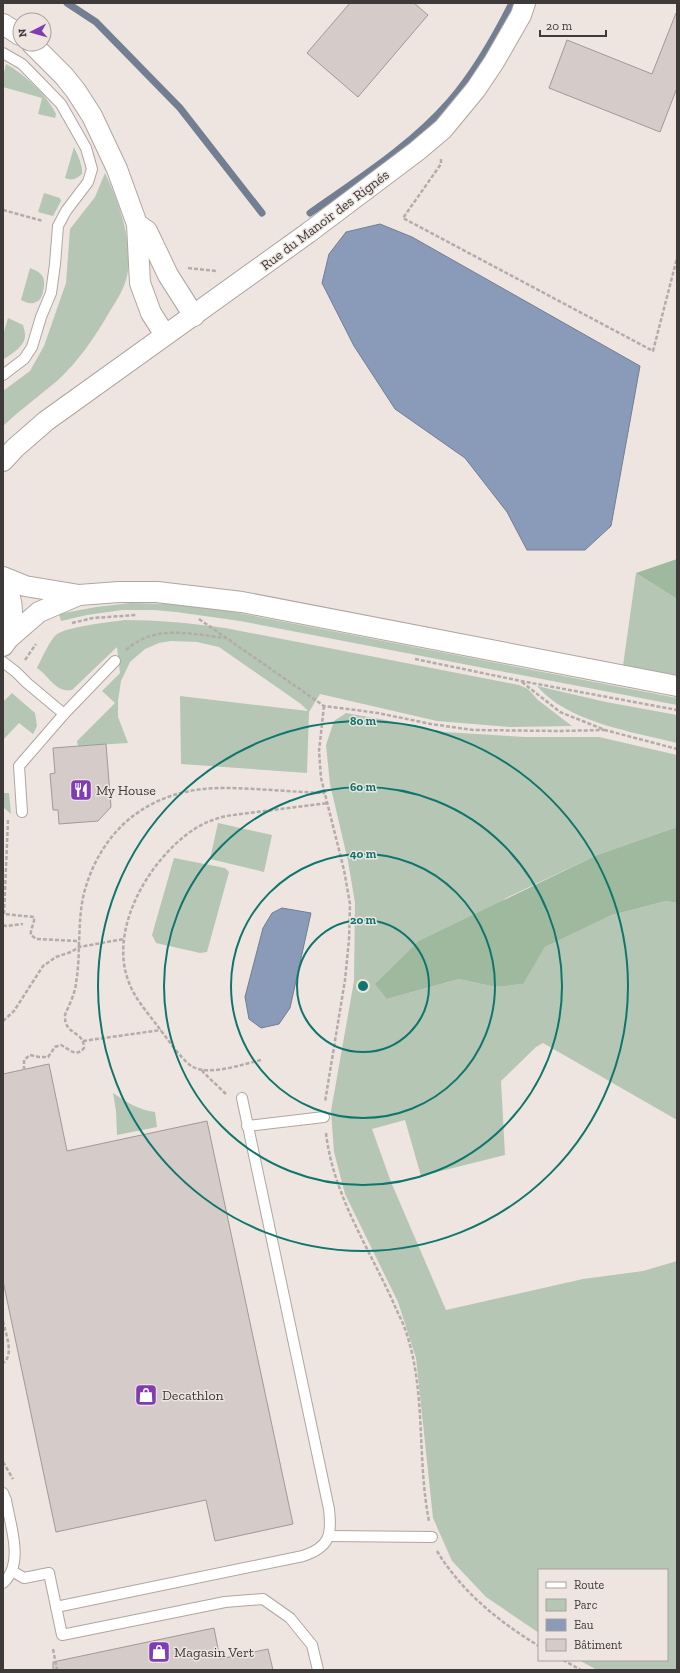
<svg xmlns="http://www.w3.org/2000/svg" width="680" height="1673" font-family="'Zilla Slab',serif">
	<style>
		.green { fill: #b5c6b5 }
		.forest { fill: #9fb99f }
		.water { fill: #899bb8; stroke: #727e92 }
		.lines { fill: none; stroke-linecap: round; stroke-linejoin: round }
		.stream { stroke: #727e92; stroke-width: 7 }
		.building { fill: #d5cbc8; stroke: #a29996 }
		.service-casing { stroke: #afa6a2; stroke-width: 12 }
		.minor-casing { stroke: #afa6a2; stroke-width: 22 }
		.path { stroke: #b4aca9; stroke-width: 2.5; stroke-dasharray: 4 2; stroke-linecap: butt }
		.service { stroke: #fff; stroke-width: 10 }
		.minor { stroke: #fff; stroke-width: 20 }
		.ring { fill: none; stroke: #0f766e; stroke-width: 2 }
		.labels { text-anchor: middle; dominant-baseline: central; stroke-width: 3; stroke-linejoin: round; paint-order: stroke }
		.street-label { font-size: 14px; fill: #3e3a39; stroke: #eee5e1 }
		.poi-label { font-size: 14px; fill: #3e3a39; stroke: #eee5e1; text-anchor: start }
		.centre { fill: #0f766e; stroke: #eee5e1; stroke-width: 2 }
		.ring-label { font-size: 12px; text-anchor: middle; font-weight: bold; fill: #0f766e; stroke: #eee5e1; stroke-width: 3; stroke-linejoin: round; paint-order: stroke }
	</style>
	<rect width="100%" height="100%" fill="#eee5e1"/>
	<g class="green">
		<path d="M 6,64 C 24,74 47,95 56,114 L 55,118 L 38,114 L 42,98 L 3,87 L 3,77 Z"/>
		<path d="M 74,147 C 78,156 83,165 82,174 C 76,179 73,181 65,178 Z"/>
		<path d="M 105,173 C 119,202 134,244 127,276 C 124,289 117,300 110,311 C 95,337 78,362 57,381 C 39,396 20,410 3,426 L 3,391 L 30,371 L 44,346 L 66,283 L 70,229 L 95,197 Z"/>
		<path d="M 44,193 L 60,198 L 61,201 L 53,216 L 38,212 Z"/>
		<path d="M 30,268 C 44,273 46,279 43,292 C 42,296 40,301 36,302 C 31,305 25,302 21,300 Z"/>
		<path d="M 8,318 L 23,325 C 24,328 25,332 25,335 C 26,345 12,354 4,359 L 3,335 Z"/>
		<path d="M 636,573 L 677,599 L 677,676 L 623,666 Z"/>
		<path d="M 130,603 L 171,604 L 218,609 L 677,698 L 677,705 L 240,621 L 176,612 L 154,610 L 122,610 L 87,615 L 61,621 L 59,614 L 96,607 Z"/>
		<path d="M 124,620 C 158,620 191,623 225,628 L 519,685 L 528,689 L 538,700 L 572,726 L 510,727 L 437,721 L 320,694 L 309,712 L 307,773 L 181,764 L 180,696 L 308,711 L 301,704 L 219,647 L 197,642 L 171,641 L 159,643 L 145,649 L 130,662 L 121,681 L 118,701 L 118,717 L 128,743 L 78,746 L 77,741 L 115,703 L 102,691 L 120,673 L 117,647 L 72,690 C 56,693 49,676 37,668 C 41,660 50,640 56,635 C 64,627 111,622 124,620 Z"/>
		<path d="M 537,686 L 606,702 L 677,715 L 677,743 C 633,732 567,722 537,686 Z"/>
		<path d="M 12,693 L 35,713 L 37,726 L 33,734 L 19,723 L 3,740 L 3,702 Z"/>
		<path d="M 346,713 L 385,720 L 444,732 L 525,737 L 599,737 L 677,755 L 677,827 L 597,855 L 506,898 L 387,999 L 459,979 L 495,987 L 522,984 L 545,947 L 612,915 L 666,901 L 677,903 L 677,1120 L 543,1043 L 536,1047 L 501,1081 L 505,1155 L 421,1176 L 405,1120 L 372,1129 L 391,1182 L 446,1310 L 583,1279 L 643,1271 L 677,1261 L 677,1670 L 597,1670 L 579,1660 L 667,1660 L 667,1570 L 539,1570 L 539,1633 L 486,1597 L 452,1561 L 433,1518 L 416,1358 L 398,1302 L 345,1194 L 334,1152 L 331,1111 L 354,981 L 355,903 L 348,861 L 330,784 L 326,745 L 334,721 Z"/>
		<path d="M 3,793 L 9,793 L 11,814 L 3,807 Z"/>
		<path d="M 218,823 L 272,835 L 264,872 L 210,859 Z"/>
		<path d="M 174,858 L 225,868 L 229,872 L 207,952 L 200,953 L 156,943 L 152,935 Z"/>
		<path d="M 113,1093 C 126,1102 139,1110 155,1112 L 157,1127 L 117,1135 L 116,1111 Z"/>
	</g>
	<g class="forest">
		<path d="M 677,559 L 677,599 L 636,573 Z"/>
		<path d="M 677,827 L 677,903 L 666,901 L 612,915 L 545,947 L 523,984 L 495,987 L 459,979 L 387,999 L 375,984 L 419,941 L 597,855 Z"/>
	</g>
	<g class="water">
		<path d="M 380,224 L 412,237 L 640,366 L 611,526 L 585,550 L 527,550 L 507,512 L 465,458 L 395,409 L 354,346 L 322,283 L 329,254 L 346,232 Z"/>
		<path d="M 282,908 L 311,913 L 290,1008 L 279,1024 L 261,1028 L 249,1019 L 245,997 L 263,928 L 272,913 Z"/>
	</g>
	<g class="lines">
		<g class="stream">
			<path d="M 67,3 L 96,22 L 180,108 L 262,213"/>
			<path d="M 310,213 C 358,179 411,146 450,101 C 475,72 495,37 512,3"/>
		</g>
	</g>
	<g class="building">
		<path d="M 350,3 L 414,3 L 428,15 L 358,97 L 307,53 Z"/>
		<path d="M 676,13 L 677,13 L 677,88 L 660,132 L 549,88 L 567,40 L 652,74 Z"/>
		<path d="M 106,744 L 111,807 L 98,821 L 59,824 L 58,810 L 53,810 L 50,774 L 55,773 L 53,748 Z"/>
		<path d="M 49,1064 L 67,1151 L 207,1121 L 293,1524 L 215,1541 L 206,1500 L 56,1532 L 3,1281 L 3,1074 Z"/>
		<path d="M 214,1628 L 220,1659 L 268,1649 L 273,1670 L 53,1670 L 53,1662 Z"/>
	</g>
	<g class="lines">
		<g class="service-casing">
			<g id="service">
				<path d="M 3,53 L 22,64 L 61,104 L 86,148 L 92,169 L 88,182 L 66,211 L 58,226 L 55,264 L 51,293 L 41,317 L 32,347 L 24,359 L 3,375"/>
				<path d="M 3,662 L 16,672 L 27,683 L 64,714"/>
				<path d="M 22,812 L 19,766 L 64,714 L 115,661"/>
				<path d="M 247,1126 L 324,1117"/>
				<path d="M 3,1493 L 6,1500 C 10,1525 25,1564 3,1583"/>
				<path d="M 329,1536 L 432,1537"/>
				<path d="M 12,1571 L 24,1578 L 49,1573 L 62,1635 L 225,1602 L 263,1599 L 290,1618 L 312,1645 L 318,1670"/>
				<path d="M 56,1607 L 303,1556 C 330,1547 332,1535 329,1509 L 242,1098"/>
			</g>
		</g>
		<g class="minor-casing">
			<g id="minor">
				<path d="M 3,24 L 20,35"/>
				<path d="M 32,44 L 64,76 L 76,91 L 92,116 L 117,169 L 137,224 L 140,283 L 151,313 L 165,335"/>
				<path d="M 137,224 L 147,231 L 168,275 L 194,316"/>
				<path d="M 3,461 L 15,448 L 46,421 L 308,233 L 417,151 L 443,129 L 476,89 L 494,62 L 521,15 L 525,3"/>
				<path d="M 3,577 L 25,586 L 79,595 L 119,592 L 157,592 L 242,602 L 677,686"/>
				<path d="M 3,581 C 15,600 14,619 8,639"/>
				<path d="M 3,646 L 8,639 L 39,612 L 79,595"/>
			</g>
		</g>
		<g class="path">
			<path d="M 441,159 L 441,164 L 403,218 L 653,351 L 677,258"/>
			<path d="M 3,210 L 43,221"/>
			<path d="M 188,268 L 216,271"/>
			<path d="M 199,619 L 324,706 L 378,713 L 431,724 L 473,730 L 559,731 L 605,730"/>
			<path d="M 72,623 L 93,618 L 136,615"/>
			<path d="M 126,650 C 155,624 190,634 226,638"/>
			<path d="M 415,659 L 521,681 L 677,710"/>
			<path d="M 25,660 L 36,644"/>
			<path d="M 522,682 L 560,712 L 605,730 L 677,749"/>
			<path d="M 324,706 L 319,751 L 321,778 L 344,870 L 350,904 L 349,940 L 345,980 L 325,1102"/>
			<path d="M 8,820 L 4,914 L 34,917 C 35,924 30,928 31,935 L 36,939 L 78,941 L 79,943"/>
			<path d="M 3,925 L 6,926 L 23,924"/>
			<path d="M 3,1021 L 14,1011 L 43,966 L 56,957 L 71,952 L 79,947 L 124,939"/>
			<path d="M 83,1041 L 161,1030"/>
			<path d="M 261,1060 C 243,1064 211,1076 193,1067 C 184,1063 166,1037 159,1028 C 148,1013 134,998 128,980 C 109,927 150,859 193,830 C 203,823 214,819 226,816 L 328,803"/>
			<path d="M 24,1070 L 24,1060 L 30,1055 L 39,1057 L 48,1057 L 55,1047 L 61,1045 C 69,1049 76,1058 84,1048 C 84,1030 64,1036 65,1015 C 69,1005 75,994 76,983 C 81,954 77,922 84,893 C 102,826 153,788 222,788 C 256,788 291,792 325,793"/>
			<path d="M 202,1070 L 204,1073 L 227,1095"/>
			<path d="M 326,1133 C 333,1195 369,1248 394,1304 C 398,1314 404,1324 407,1335 C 426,1393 417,1461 429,1521"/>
			<path d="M 3,1321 C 5,1332 15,1355 3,1363"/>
			<path d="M 3,1462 L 13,1479"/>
			<path d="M 437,1551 C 461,1591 499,1622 539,1646"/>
			<path d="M 53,1649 L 57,1670"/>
			<path d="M 563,1660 L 581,1670"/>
		</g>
		<use href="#service" class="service"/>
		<use href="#minor" class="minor"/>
	</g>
	<g class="ring">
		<circle cx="363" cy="986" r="66"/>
		<circle cx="363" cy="986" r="132"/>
		<circle cx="363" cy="986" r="199"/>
		<circle cx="363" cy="986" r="265"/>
	</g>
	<defs>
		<g id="restaurant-square" transform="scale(1.15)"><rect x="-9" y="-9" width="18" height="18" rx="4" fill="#803db1" stroke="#eee5e1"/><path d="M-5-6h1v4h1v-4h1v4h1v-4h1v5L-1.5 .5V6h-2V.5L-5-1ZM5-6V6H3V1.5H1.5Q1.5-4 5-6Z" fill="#fff"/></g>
		<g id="shop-square" transform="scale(1.15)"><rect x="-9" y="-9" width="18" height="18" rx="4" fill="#803db1" stroke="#eee5e1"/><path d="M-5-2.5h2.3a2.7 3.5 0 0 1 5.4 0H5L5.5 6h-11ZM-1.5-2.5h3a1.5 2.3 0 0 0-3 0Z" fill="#fff"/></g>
	</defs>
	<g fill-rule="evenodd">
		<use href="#restaurant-square" x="81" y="790"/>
		<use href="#shop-square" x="146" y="1395"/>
		<use href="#shop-square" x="159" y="1652"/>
	</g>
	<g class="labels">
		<g class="street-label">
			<text transform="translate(325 220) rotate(-37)">Rue du Manoir des Rignés</text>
		</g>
		<g class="poi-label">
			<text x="96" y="790">My House</text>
			<text x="162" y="1395">Decathlon</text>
			<text x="174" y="1652">Magasin Vert</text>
		</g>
	</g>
	<circle cx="363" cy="986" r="6" class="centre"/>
	<g class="ring-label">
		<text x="363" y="725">80 m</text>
		<text x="363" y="791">60 m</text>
		<text x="363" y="858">40 m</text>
		<text x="363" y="924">20 m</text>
	</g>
	<rect width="680" height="1673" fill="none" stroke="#3e3a39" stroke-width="8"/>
	<rect x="538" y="1569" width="130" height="92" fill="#eee5e1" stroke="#a8a19e"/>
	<rect x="546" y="1582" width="20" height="6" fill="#ffffff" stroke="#a8a19e"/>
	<text x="574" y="1589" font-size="12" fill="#3e3a39">Route</text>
	<rect x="546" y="1599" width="20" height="12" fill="#b5c6b5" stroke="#a8a19e"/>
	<text x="574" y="1609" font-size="12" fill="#3e3a39">Parc</text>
	<rect x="546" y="1619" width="20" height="12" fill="#899bb8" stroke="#a8a19e"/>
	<text x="574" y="1629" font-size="12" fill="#3e3a39">Eau</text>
	<rect x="546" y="1639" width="20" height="12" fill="#d5cbc8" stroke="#a8a19e"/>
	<text x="574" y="1649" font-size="12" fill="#3e3a39">Bâtiment</text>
	<g transform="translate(32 32) rotate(264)"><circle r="19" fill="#eee5e1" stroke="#a8a19e"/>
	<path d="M0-3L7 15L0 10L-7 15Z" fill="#803db1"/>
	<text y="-6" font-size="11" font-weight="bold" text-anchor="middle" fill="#3e3a39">N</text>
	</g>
	<path d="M540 30v6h66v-6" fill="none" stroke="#3e3a39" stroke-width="2"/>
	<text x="546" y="30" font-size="12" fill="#3e3a39" stroke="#eee5e1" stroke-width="3" paint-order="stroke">20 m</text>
</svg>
